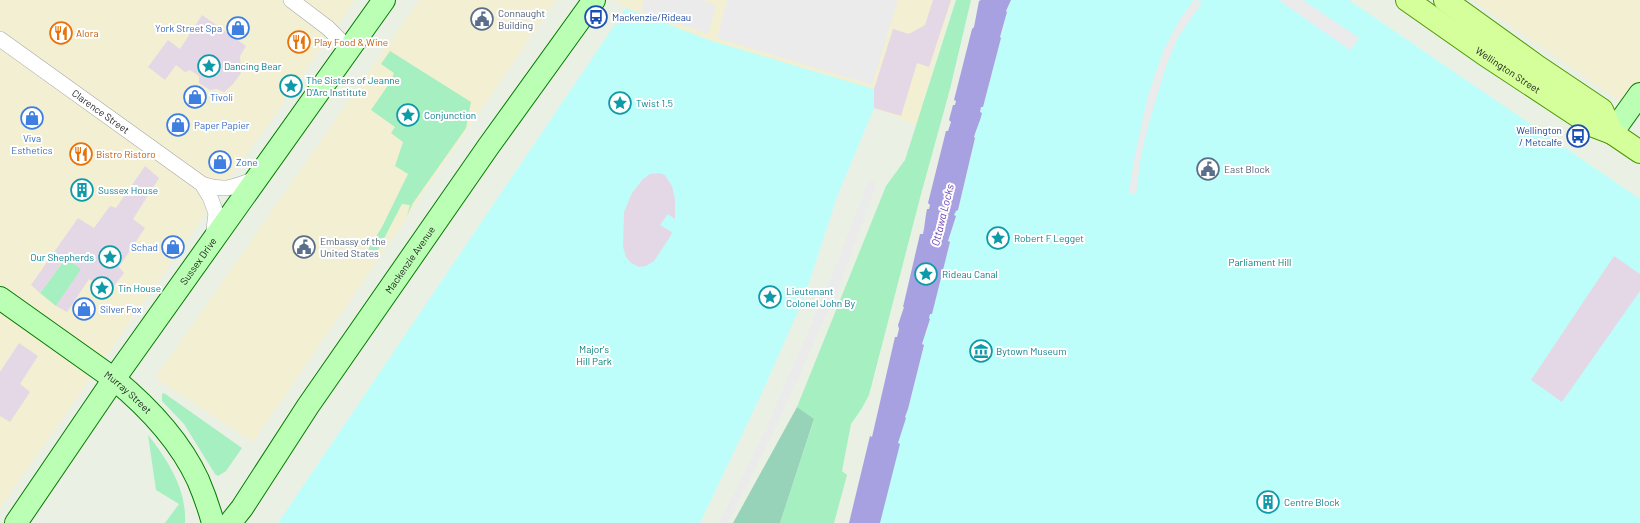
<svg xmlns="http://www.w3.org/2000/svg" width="1640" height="523" font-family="Barlow,sans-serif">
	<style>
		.commercial { fill: #f3efd2 }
		.grass { fill: #a6efc1 }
		.forest { fill: #96d3b8 }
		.park { fill: #befefa }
		.parking { fill: #ebebeb }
		.plaza { fill: #e4d8e6 }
		.water { fill: #a7a1e2 }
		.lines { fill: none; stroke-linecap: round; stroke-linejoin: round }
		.street-casing { stroke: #a6a6a6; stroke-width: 16 }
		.secondary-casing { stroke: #047c00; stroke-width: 24 }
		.primary-casing { stroke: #499a00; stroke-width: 24 }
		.street { stroke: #fff; stroke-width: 15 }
		.secondary { stroke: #bbffb4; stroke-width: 22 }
		.primary { stroke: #d4ff9b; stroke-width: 22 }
		.labels { text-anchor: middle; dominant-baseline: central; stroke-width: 4; stroke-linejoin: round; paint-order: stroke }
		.service-label { font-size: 10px; fill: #4e5e75; stroke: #fff; text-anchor: start }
		.transit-label { font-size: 10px; fill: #164399; stroke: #fff; text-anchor: start }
		.shop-label { font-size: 10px; fill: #366cbe; stroke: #fff; text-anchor: start }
		.food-label { font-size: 10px; fill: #c56008; stroke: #fff; text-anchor: start }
		.culture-label { font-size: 10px; fill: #0d838f; stroke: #fff; text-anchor: start }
		.street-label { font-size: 10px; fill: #1f1f1f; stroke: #fff }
		.park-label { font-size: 10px; fill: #04817a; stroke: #fff }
		.water-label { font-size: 11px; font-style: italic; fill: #6d43b7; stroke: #fff }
	</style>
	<rect width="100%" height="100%" fill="#eaf1e4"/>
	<g class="commercial">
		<path d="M 0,0 L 355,0 L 0,508 Z"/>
		<path d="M 419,0 L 556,0 L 253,442 L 155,378 Z"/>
		<path d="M 615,0 L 953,0 L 916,125 L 874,108 L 874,89 L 709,40 L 626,8 Z"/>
		<path d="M 1473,0 L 1640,0 L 1640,115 Z"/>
	</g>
	<g class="grass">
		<path d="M 956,0 L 971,0 L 950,89 L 920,198 L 869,395 L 862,408 L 851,424 L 842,471 L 847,475 L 834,523 L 780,523 L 814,420 L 797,407 L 886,186 L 905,160 Z"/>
		<path d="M 390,51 L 471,102 L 466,128 L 413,203 L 407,216 L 410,205 L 402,204 L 378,250 L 367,255 L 366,253 L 382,227 L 408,174 L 395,166 L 403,142 L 391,133 L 395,127 L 371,110 L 391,81 L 394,73 L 381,64 Z"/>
		<path d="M 66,258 L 82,269 L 56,306 L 40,293 Z"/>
		<path d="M 164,393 L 242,448 L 226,471 L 218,476 L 215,474 L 184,424 L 162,401 L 162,394 Z"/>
		<path d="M 148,435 C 168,460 187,490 185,523 L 165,523 L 179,504 L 156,490 Z"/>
	</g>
	<path class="forest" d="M 797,407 L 814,419 L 780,523 L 733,523 Z"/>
	<g class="park">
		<path d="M 1011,0 L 1349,0 L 1640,199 L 1640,523 L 880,523 L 899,444 L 897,443 L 906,418 L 905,417 L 908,409 L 924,345 L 922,344 L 924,335 L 927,332 L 930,313 L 931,314 L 950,242 L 948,241 L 956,216 L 954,216 L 956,210 L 958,210 L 975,139 L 974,138 C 976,129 979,122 982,113 L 980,112 L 981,107 L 983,107 L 1001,38 L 1000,37 L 1004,27 L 1006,12 Z"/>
		<path d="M 626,8 L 709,40 L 874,89 L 874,108 L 837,197 L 804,298 L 761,395 L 700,523 L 278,523 Z"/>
	</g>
	<g class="parking">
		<path d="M 644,0 L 703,0 L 716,6 L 708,34 L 641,11 Z"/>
		<path d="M 727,0 L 898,0 L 872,85 L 717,38 Z"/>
		<path d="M 1194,0 L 1203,1 L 1178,37 L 1166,66 L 1147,129 L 1140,161 L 1136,194 L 1129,193 L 1134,160 L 1148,96 L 1164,49 L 1180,19 Z"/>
		<path d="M 1281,0 L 1303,0 L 1359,38 L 1350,50 L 1280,1 Z"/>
		<path d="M 869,179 L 877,183 L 837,292 L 774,431 L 728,523 L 719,523 L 767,426 L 827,288 Z"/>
	</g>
	<g class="plaza">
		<path d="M 933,0 L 951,0 L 929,67 L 917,63 L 901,116 L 874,108 L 874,89 L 893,29 L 909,34 L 925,25 Z"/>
		<path d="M 202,15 L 246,46 L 240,56 L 241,73 L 233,84 L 224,92 L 217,89 L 210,90 L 199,83 L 199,76 L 190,70 L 185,72 L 176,65 L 165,80 L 148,67 L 168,40 L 180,49 Z"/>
		<path d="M 145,166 L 159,178 L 133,219 L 145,228 L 119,267 L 124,273 L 110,291 L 89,279 L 67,312 L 56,306 L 81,269 L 66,258 L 40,293 L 31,285 L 78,218 L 94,228 L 110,206 L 116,208 Z"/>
		<path d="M 659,173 L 665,175 L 672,186 L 675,199 L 675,219 L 668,214 L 660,225 L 672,232 L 670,237 L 654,261 L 646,266 L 639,267 L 631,263 L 626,257 L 623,247 L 624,212 L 632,193 L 643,179 L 650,174 Z"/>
		<path d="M 1614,256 L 1640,274 L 1640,291 L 1562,402 L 1531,380 Z"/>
		<path d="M 19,343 L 38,356 L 20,384 L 30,392 L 10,422 L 0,416 L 0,372 Z"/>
	</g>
	<path class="water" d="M 981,0 L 1011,0 L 1006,11 L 1007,12 L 1000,37 L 1001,38 L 983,107 L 981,107 L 980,112 L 982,113 C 980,122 976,129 974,137 L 975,138 L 958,210 L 956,211 L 954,215 L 956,216 L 948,241 L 950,242 L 932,314 L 930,314 L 929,318 L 930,319 L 922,344 L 924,345 L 908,409 L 905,417 L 906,418 L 898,443 L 900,444 L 880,523 L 849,523 L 870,436 L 872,437 L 895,337 L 897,337 L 899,329 L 898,325 L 904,307 L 903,307 L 920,234 L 923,234 C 925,225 925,218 927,209 L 929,209 L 930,205 L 928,203 L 946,131 L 948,131 L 951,122 L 949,120 L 953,105 L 955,105 L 956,101 L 954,100 L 972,29 L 974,27 L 979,1 Z"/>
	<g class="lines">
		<g class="street-casing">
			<g id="street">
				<path d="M 291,0 L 328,28 L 349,49"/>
				<path id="s1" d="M 0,39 L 202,184 C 226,192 235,187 257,178"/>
				<path d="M 202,184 L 210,197 L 216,213 L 213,238"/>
			</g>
		</g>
		<g class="secondary-casing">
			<g id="secondary">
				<path d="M 1612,133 L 1640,94"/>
				<path id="s2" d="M 0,298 L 114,379 C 148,407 179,439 198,480 C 204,494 209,508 213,523"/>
				<path id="s3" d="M 16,523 L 114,379 L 384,0"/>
				<path id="s4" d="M 230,523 L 242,508 L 308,406 L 488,147 L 594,0"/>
			</g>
		</g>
		<g class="primary-casing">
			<g id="primary">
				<path id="s5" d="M 1407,0 L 1484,54 L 1581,118 L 1591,125 L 1612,133 L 1640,152"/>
				<path d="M 1445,0 L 1538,67 L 1602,110 L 1612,133"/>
			</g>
		</g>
		<use href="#street" class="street"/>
		<use href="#secondary" class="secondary"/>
		<use href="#primary" class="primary"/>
	</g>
	<defs>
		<g id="bus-ring" transform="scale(1.15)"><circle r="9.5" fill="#fff" stroke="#1a4fb4" stroke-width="1.5"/><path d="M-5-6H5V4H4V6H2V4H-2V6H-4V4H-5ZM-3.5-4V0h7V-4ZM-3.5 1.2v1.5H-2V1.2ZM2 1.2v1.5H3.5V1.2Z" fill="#1a4fb4"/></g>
		<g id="civic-ring" transform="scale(1.15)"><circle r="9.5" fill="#fff" stroke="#5c6f8a" stroke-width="1.5"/><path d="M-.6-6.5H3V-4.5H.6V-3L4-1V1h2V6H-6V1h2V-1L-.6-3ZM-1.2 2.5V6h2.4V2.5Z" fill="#5c6f8a"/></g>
		<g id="shop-ring" transform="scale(1.15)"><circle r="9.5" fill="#fff" stroke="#3f7fe0" stroke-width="1.5"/><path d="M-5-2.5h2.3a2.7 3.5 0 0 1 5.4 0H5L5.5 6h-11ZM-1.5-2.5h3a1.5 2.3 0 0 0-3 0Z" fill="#3f7fe0"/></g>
		<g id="restaurant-ring" transform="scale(1.15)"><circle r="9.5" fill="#fff" stroke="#e8710a" stroke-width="1.5"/><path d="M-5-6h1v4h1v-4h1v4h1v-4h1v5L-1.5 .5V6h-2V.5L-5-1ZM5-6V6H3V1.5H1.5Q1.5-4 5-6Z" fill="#e8710a"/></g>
		<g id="sight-ring" transform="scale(1.15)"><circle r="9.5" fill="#fff" stroke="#0f9aa8" stroke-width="1.5"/><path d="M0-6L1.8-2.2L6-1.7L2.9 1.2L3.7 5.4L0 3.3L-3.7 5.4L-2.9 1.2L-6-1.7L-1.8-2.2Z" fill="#0f9aa8"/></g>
		<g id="building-ring" transform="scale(1.15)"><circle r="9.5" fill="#fff" stroke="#0f9aa8" stroke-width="1.5"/><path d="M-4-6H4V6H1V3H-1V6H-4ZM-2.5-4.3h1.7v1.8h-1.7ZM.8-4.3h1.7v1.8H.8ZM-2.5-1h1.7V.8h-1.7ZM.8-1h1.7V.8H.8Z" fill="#0f9aa8"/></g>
		<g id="museum-ring" transform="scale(1.15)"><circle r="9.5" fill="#fff" stroke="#0f9aa8" stroke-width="1.5"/><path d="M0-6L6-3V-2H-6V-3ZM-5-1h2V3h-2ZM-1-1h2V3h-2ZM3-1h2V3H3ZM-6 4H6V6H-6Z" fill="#0f9aa8"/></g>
	</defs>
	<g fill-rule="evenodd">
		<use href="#bus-ring" x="596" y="17"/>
		<use href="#civic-ring" x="482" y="19"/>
		<use href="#shop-ring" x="238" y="28"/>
		<use href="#restaurant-ring" x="61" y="33"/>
		<use href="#restaurant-ring" x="299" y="42"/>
		<use href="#sight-ring" x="209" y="66"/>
		<use href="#sight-ring" x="291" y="86"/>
		<use href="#shop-ring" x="195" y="97"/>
		<use href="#sight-ring" x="620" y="103"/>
		<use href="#sight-ring" x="408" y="115"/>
		<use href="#shop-ring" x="32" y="118"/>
		<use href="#shop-ring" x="178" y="125"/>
		<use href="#bus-ring" x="1578" y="136"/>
		<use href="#restaurant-ring" x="81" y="154"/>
		<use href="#shop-ring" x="220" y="162"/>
		<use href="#civic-ring" x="1208" y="169"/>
		<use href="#building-ring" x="82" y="190"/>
		<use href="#sight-ring" x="998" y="238"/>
		<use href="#shop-ring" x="173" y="247"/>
		<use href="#civic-ring" x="304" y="247"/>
		<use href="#sight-ring" x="110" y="257"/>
		<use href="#sight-ring" x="926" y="274"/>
		<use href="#sight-ring" x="102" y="288"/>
		<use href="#sight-ring" x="770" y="297"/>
		<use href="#shop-ring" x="84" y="309"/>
		<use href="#museum-ring" x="981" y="351"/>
		<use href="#building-ring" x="1268" y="502"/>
	</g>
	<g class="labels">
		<g class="service-label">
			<text x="498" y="13">Connaught<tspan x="498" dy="12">Building</tspan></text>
			<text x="1224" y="169">East Block</text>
			<text x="320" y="241">Embassy of the<tspan x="320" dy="12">United States</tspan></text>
		</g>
		<g class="transit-label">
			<text x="612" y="17">Mackenzie/Rideau</text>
			<text x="1562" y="130" text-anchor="end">Wellington<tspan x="1562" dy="12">/ Metcalfe</tspan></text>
		</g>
		<g class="shop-label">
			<text x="222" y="28" text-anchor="end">York Street Spa</text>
			<text x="210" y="97">Tivoli</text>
			<text x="194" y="125">Paper Papier</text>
			<text x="32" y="138" text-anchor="middle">Viva<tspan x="32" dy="12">Esthetics</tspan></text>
			<text x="236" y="162">Zone</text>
			<text x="158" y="247" text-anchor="end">Schad</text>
			<text x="100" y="309">Silver Fox</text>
		</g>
		<g class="food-label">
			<text x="76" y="33">Alora</text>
			<text x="314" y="42">Play Food &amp; Wine</text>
			<text x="96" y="154">Bistro Ristoro</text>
		</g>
		<g class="culture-label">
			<text x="224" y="66">Dancing Bear</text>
			<text x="306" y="80">The Sisters of Jeanne<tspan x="306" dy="12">D'Arc Institute</tspan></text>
			<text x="636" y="103">Twist 1.5</text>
			<text x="424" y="115">Conjunction</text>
			<text x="98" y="190">Sussex House</text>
			<text x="1014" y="238">Robert F Legget</text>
			<text x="94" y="257" text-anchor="end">Our Shepherds</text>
			<text x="942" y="274">Rideau Canal</text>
			<text x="118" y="288">Tin House</text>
			<text x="786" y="291">Lieutenant<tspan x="786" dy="12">Colonel John By</tspan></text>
			<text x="996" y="351">Bytown Museum</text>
			<text x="1284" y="502">Centre Block</text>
		</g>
		<g class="street-label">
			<text stroke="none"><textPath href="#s5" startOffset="123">Wellington Street</textPath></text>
			<text stroke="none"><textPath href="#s1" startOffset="124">Clarence Street</textPath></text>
			<text stroke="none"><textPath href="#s4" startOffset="319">Mackenzie Avenue</textPath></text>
			<text stroke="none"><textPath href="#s3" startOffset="319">Sussex Drive</textPath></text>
			<text stroke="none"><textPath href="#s2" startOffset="159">Murray Street</textPath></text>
		</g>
		<g class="park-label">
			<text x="1260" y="262">Parliament Hill</text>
			<text x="594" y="349">Major's<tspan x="594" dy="12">Hill Park</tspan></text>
		</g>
		<g class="water-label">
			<text transform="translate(942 215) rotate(-76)">Ottawa Locks</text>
		</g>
	</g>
</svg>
